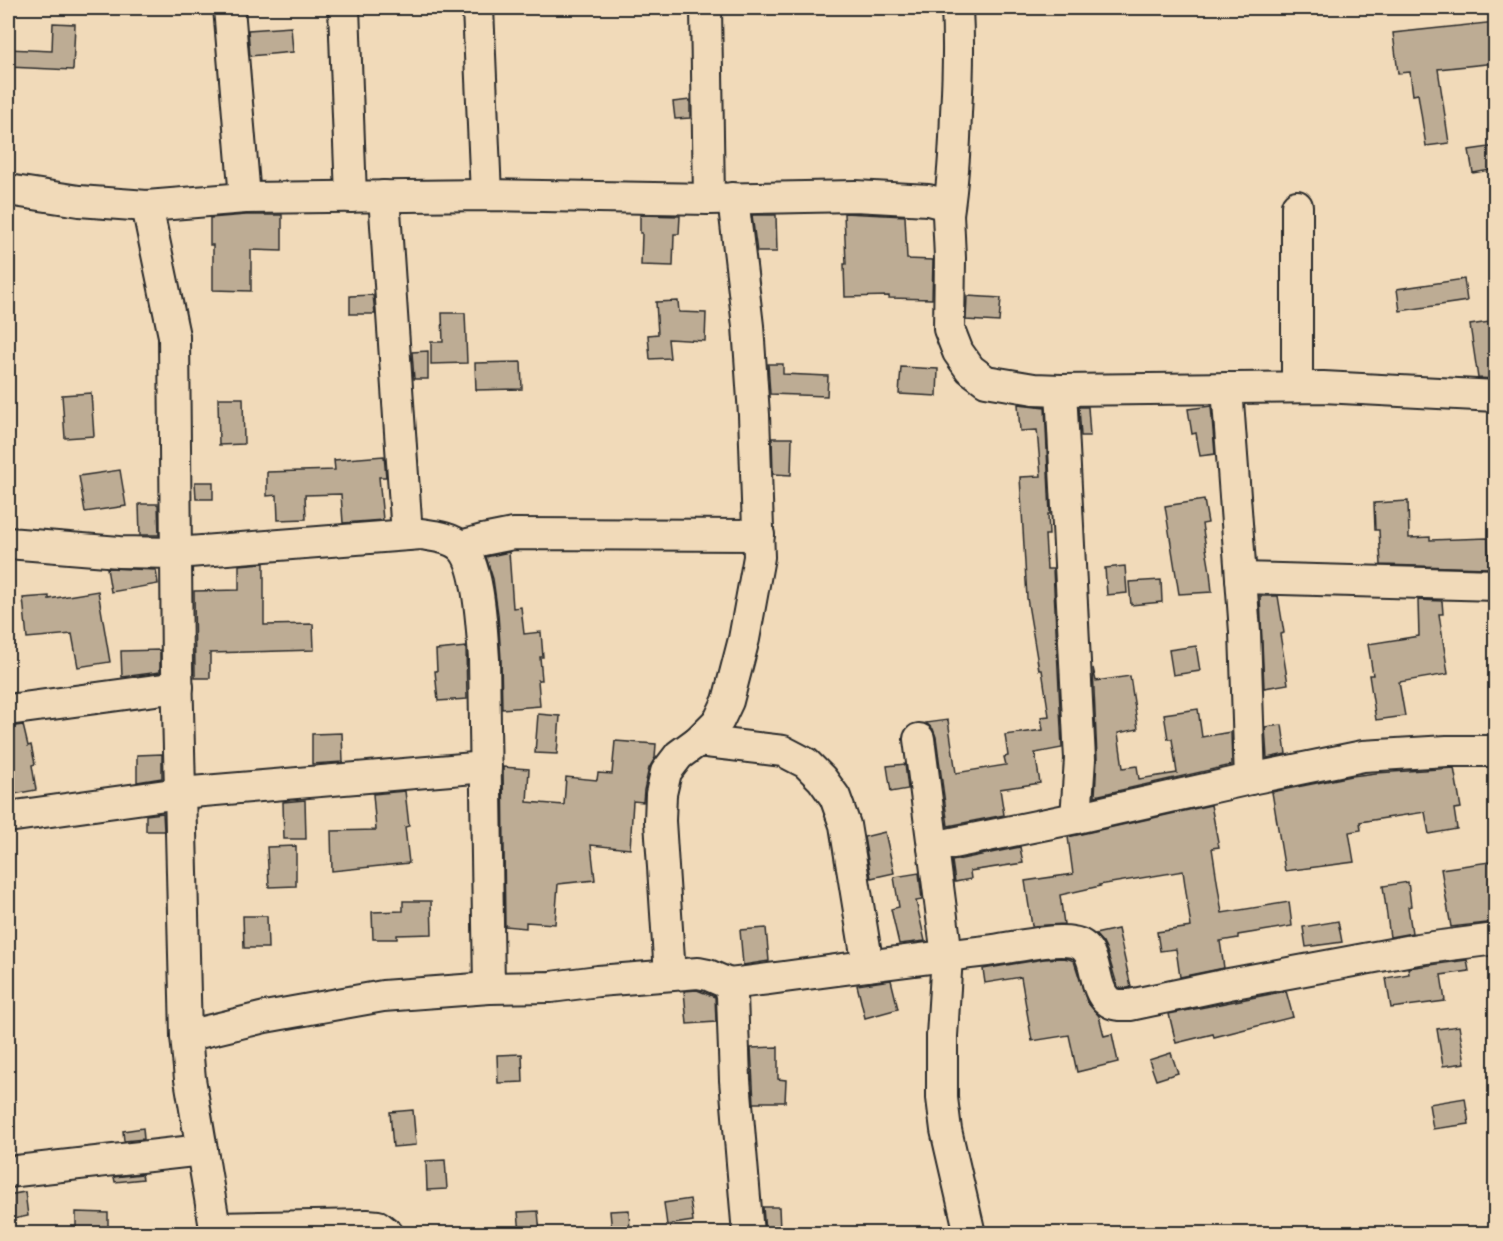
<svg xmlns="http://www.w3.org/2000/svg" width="1503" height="1241" font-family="Mynerve,sans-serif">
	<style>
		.building { fill: #bdac94; stroke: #2b2b2b; stroke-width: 1.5 }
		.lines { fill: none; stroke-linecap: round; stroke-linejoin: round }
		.minor-casing { stroke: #2b2b2b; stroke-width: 34 }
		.minor { stroke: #f1dab9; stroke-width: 30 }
	</style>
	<rect width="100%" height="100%" fill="#f1dab9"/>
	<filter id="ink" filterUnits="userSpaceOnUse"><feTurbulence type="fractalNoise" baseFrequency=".0167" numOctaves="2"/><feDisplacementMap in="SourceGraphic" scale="12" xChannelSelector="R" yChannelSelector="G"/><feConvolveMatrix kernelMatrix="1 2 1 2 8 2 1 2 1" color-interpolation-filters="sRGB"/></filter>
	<g filter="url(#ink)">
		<g class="building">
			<path d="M 1496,22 L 1496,63 L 1438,69 L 1449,143 L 1426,146 L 1418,94 L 1413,95 L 1410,72 L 1398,73 L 1393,33 Z"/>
			<path d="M 53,23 L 75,24 L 73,70 L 8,67 L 8,49 L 52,51 Z"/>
			<path d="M 291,27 L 293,52 L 250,56 L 248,30 Z"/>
			<path d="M 690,100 L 690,118 L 675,119 L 673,102 Z"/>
			<path d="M 1496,146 L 1496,169 L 1473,173 L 1469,150 Z"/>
			<path d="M 844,213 L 905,216 L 907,259 L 933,260 L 932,299 L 889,298 L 889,296 L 845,297 L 844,264 L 846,264 Z"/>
			<path d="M 246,215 L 282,215 L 282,251 L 251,250 L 251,291 L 213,290 L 213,245 L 210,245 L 210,218 Z"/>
			<path d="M 640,215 L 680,216 L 679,234 L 674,234 L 673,266 L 641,265 L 642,233 L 640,233 Z"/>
			<path d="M 752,215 L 776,215 L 777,252 L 757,252 Z"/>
			<path d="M 1464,279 L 1467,301 L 1400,311 L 1397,289 Z"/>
			<path d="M 373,295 L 375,314 L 350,314 L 350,296 Z"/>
			<path d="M 967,296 L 1001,298 L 999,322 L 966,320 Z"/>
			<path d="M 678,301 L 679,312 L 706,313 L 705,341 L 668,339 L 670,358 L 650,359 L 648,335 L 658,334 L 656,302 Z"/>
			<path d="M 442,313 L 465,313 L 467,363 L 431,364 L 431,342 L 443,342 Z"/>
			<path d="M 1496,321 L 1496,379 L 1478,378 L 1470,325 Z"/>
			<path d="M 428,351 L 428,379 L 414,379 L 412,352 Z"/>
			<path d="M 521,362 L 522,389 L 476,390 L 475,363 Z"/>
			<path d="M 768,364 L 783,364 L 783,374 L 828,376 L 827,396 L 770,394 Z"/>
			<path d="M 901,367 L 938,369 L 937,396 L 899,394 Z"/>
			<path d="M 91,393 L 94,436 L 65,438 L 62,395 Z"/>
			<path d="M 218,398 L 243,398 L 244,444 L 219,445 Z"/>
			<path d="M 1018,404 L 1045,407 L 1050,514 L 1048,514 L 1049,535 L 1045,535 L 1047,569 L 1053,569 L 1062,748 L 1035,753 L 1040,783 L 1000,789 L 1004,815 L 948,826 L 936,737 L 933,729 L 926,723 L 948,720 L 956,773 L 1006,765 L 1004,757 L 1008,756 L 1005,735 L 1043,730 L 1041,717 L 1049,716 L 1042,670 L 1039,670 L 1027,598 L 1020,477 L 1041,476 L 1037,430 L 1020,431 Z"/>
			<path d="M 1211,406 L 1215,454 L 1200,456 L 1196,433 L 1192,434 L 1188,409 Z"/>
			<path d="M 1079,407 L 1088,407 L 1090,436 L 1081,436 Z"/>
			<path d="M 772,438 L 792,438 L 791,475 L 773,474 Z"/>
			<path d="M 384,456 L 386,477 L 379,477 L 383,520 L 343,523 L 341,494 L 305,495 L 306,519 L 278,520 L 277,495 L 267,496 L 267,472 L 335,470 L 334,460 Z"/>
			<path d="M 120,470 L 126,506 L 85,512 L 79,476 Z"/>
			<path d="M 195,482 L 213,482 L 213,499 L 196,499 Z"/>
			<path d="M 1204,500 L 1208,523 L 1202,524 L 1210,572 L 1212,592 L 1179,594 L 1165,506 Z"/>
			<path d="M 1408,501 L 1409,538 L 1430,537 L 1430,540 L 1488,538 L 1489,568 L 1381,565 L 1379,530 L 1375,530 L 1374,503 Z"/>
			<path d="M 139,504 L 158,504 L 159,535 L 140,535 Z"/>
			<path d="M 509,552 L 513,608 L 521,607 L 524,634 L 541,632 L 543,657 L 540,657 L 542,680 L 538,680 L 540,706 L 502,709 L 501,659 L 498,614 L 493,579 L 486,557 Z"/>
			<path d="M 264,563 L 264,625 L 313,624 L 314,650 L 210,653 L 210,678 L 195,678 L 194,591 L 239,590 L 239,565 Z"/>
			<path d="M 1125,566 L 1127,593 L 1107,595 L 1105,568 Z"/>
			<path d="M 107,568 L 156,570 L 158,584 L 111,592 Z"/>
			<path d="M 1161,580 L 1162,602 L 1131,605 L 1129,582 Z"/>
			<path d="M 98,591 L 110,662 L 78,667 L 72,634 L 27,638 L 23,598 L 49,596 L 49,599 Z"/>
			<path d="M 1260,596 L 1278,596 L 1284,633 L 1280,634 L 1288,684 L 1264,688 Z"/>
			<path d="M 1418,600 L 1442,601 L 1443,614 L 1439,614 L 1448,674 L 1399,682 L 1405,716 L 1376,720 L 1369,675 L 1373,675 L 1368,644 L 1419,636 Z"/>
			<path d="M 1196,646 L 1200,671 L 1173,675 L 1169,650 Z"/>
			<path d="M 466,647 L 467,699 L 438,701 L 435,671 L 437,671 L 436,650 Z"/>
			<path d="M 160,650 L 160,672 L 122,677 L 121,651 Z"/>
			<path d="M 1093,668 L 1096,681 L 1130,676 L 1138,729 L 1118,733 L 1123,768 L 1137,766 L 1139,779 L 1177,773 L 1172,739 L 1168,739 L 1164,714 L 1198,709 L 1202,737 L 1231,732 L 1232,765 L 1095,796 L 1097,758 Z"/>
			<path d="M 538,714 L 560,716 L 557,754 L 535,753 Z"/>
			<path d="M 23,725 L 28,746 L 31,745 L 35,764 L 32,765 L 36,790 L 8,795 L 8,727 Z"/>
			<path d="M 1282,725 L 1286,754 L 1267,758 L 1265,727 Z"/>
			<path d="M 342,733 L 343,762 L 312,764 L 312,734 Z"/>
			<path d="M 615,741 L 656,744 L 655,758 L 649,768 L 644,790 L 643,802 L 633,801 L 630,849 L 591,845 L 595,880 L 558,884 L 555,924 L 526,922 L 526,928 L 505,926 L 503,767 L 529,769 L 527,802 L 564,805 L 566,777 L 597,780 L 598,773 L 612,774 Z"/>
			<path d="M 162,754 L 162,778 L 137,782 L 137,755 Z"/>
			<path d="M 905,764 L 908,789 L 891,792 L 887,766 Z"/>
			<path d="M 1454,768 L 1461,808 L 1454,809 L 1457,829 L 1429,834 L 1425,812 L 1360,822 L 1361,830 L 1349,832 L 1354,862 L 1285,871 L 1272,792 L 1352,776 L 1376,773 Z"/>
			<path d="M 405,791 L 409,826 L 405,827 L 409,863 L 332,871 L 331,831 L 376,830 L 373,794 Z"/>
			<path d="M 305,800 L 306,839 L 284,839 L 283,802 Z"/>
			<path d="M 1211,805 L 1219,847 L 1212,848 L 1222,913 L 1289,902 L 1292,926 L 1238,935 L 1238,938 L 1220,941 L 1224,968 L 1180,977 L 1176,949 L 1160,951 L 1157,932 L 1191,927 L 1183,871 L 1099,885 L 1100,886 L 1060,895 L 1064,924 L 1032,926 L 1025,881 L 1073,874 L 1068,837 Z"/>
			<path d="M 163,813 L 164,831 L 146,831 L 146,815 Z"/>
			<path d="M 885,832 L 894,873 L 871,878 L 864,837 Z"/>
			<path d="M 296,846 L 296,886 L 269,887 L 267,847 Z"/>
			<path d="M 1020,847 L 1023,863 L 970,871 L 971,879 L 955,882 L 952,861 Z"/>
			<path d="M 1496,861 L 1496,922 L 1451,927 L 1441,869 Z"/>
			<path d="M 919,873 L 922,900 L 916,901 L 925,941 L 899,944 L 891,909 L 899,907 L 894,877 Z"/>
			<path d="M 1408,882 L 1411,906 L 1408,907 L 1412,933 L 1390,937 L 1383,886 Z"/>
			<path d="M 403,901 L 431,901 L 432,934 L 397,935 L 397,939 L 373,939 L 372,912 L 403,911 Z"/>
			<path d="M 243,916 L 267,916 L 268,948 L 244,948 Z"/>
			<path d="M 1338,921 L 1342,942 L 1306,947 L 1303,927 Z"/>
			<path d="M 766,928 L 769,961 L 743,965 L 740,930 Z"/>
			<path d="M 1118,929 L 1131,987 L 1128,988 L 1119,988 L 1117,985 L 1107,951 L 1103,943 L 1095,934 Z"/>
			<path d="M 1063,958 L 1069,959 L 1074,961 L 1087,1002 L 1099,1016 L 1104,1036 L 1112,1034 L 1118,1062 L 1077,1072 L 1069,1035 L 1032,1041 L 1021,977 L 985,983 L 983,969 L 1044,959 Z"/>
			<path d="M 1467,960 L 1469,971 L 1441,975 L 1445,1001 L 1391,1008 L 1386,978 L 1409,974 L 1408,968 Z"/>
			<path d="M 891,980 L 898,1009 L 865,1018 L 857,985 Z"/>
			<path d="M 697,990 L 715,997 L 716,1022 L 687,1024 L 684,991 Z"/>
			<path d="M 1286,991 L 1293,1017 L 1214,1037 L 1213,1034 L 1176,1043 L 1169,1014 Z"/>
			<path d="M 1459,1026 L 1465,1063 L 1443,1066 L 1437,1029 Z"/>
			<path d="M 778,1047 L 778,1079 L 786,1080 L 785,1102 L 761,1102 L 761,1103 L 754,1103 L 751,1048 Z"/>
			<path d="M 1171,1053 L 1178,1073 L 1156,1080 L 1149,1060 Z"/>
			<path d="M 522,1054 L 523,1082 L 498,1083 L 497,1055 Z"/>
			<path d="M 1465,1098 L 1469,1124 L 1433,1129 L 1429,1104 Z"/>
			<path d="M 413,1110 L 416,1145 L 393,1147 L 390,1112 Z"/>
			<path d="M 143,1128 L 144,1139 L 124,1141 L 123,1131 Z"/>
			<path d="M 445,1160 L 447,1189 L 427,1190 L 426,1161 Z"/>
			<path d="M 142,1174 L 143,1179 L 115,1182 L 114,1177 Z"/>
			<path d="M 25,1192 L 28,1216 L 8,1220 L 8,1195 Z"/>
			<path d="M 690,1199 L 693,1221 L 667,1225 L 664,1203 Z"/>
			<path d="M 763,1207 L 779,1207 L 780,1231 L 765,1232 Z"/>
			<path d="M 629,1210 L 630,1233 L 612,1233 L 610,1211 Z"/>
			<path d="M 538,1211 L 540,1233 L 520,1233 L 518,1212 Z"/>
			<path d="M 76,1212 L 108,1213 L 108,1233 L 76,1233 Z"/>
		</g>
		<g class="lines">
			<g class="minor-casing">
				<g id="minor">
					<path d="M 229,8 L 245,198"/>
					<path d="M 344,8 L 351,197"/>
					<path d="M 478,8 L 486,195"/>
					<path d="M 706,8 L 709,199"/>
					<path d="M 8,190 L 79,201 L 147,206 L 245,198 L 486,195 L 709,199 L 855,196 L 928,200 L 940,203 L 945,207 L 948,214 L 950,258 L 949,329 L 958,352 L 970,369 L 986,381 L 1034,389 L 1061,390 L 1323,387 L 1496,396"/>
					<path d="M 384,196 L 407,535"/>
					<path d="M 147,206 L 174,336 L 177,668 L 186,1036 L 190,1079 L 216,1234"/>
					<path d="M 1297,206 L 1297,387"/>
					<path d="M 948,214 C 953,181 955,147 956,113 C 958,78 959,43 957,8"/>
					<path d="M 1227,388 L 1245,632 L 1250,779"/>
					<path d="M 1061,390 L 1080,759 L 1076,818"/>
					<path d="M 8,543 L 119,552 L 176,553 L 421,534 C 434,536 450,537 460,546 C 480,563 482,633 484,659 L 489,988"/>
					<path d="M 461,546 L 483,540 L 513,534 L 759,535"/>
					<path d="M 1241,578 L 1496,585"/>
					<path d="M 8,710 L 178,687"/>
					<path d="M 919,739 L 947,956 L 942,1036 L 942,1098 L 946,1130 L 970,1234"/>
					<path d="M 698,741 L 783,751 L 806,763 L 822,779 L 835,797 L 845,825 L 868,966"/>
					<path d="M 8,817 L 180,793 L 486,767"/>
					<path d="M 933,847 L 1076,818 L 1250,779 L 1363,756 L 1447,751 L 1496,751"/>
					<path d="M 670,975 L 660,821 L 661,794 L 666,772 L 679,755 L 698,741 L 719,720 L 728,701 L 744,639 L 759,557 L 754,415 L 748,326 L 733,198"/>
					<path d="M 729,984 C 815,973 901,961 987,951 C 1012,948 1050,938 1073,942 C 1101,946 1090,987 1108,1001 C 1114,1006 1123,1005 1130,1005 L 1229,984 L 1418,949 L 1496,939"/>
					<path d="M 186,1036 L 265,1017 L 383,996 L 489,988 L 551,987 L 598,981 L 698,973 L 708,975 L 729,984 L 732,995 L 735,1080 L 748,1234"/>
					<path d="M 8,1172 L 202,1150"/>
					<path d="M 215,1228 L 367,1225 L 378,1226 L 388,1234"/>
				</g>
			</g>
			<use href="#minor" class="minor"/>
		</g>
	</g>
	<rect width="1503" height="1241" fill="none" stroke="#f1dab9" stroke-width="30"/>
	<rect x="15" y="15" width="1473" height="1211" fill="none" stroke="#2b2b2b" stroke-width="2" filter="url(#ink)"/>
</svg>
